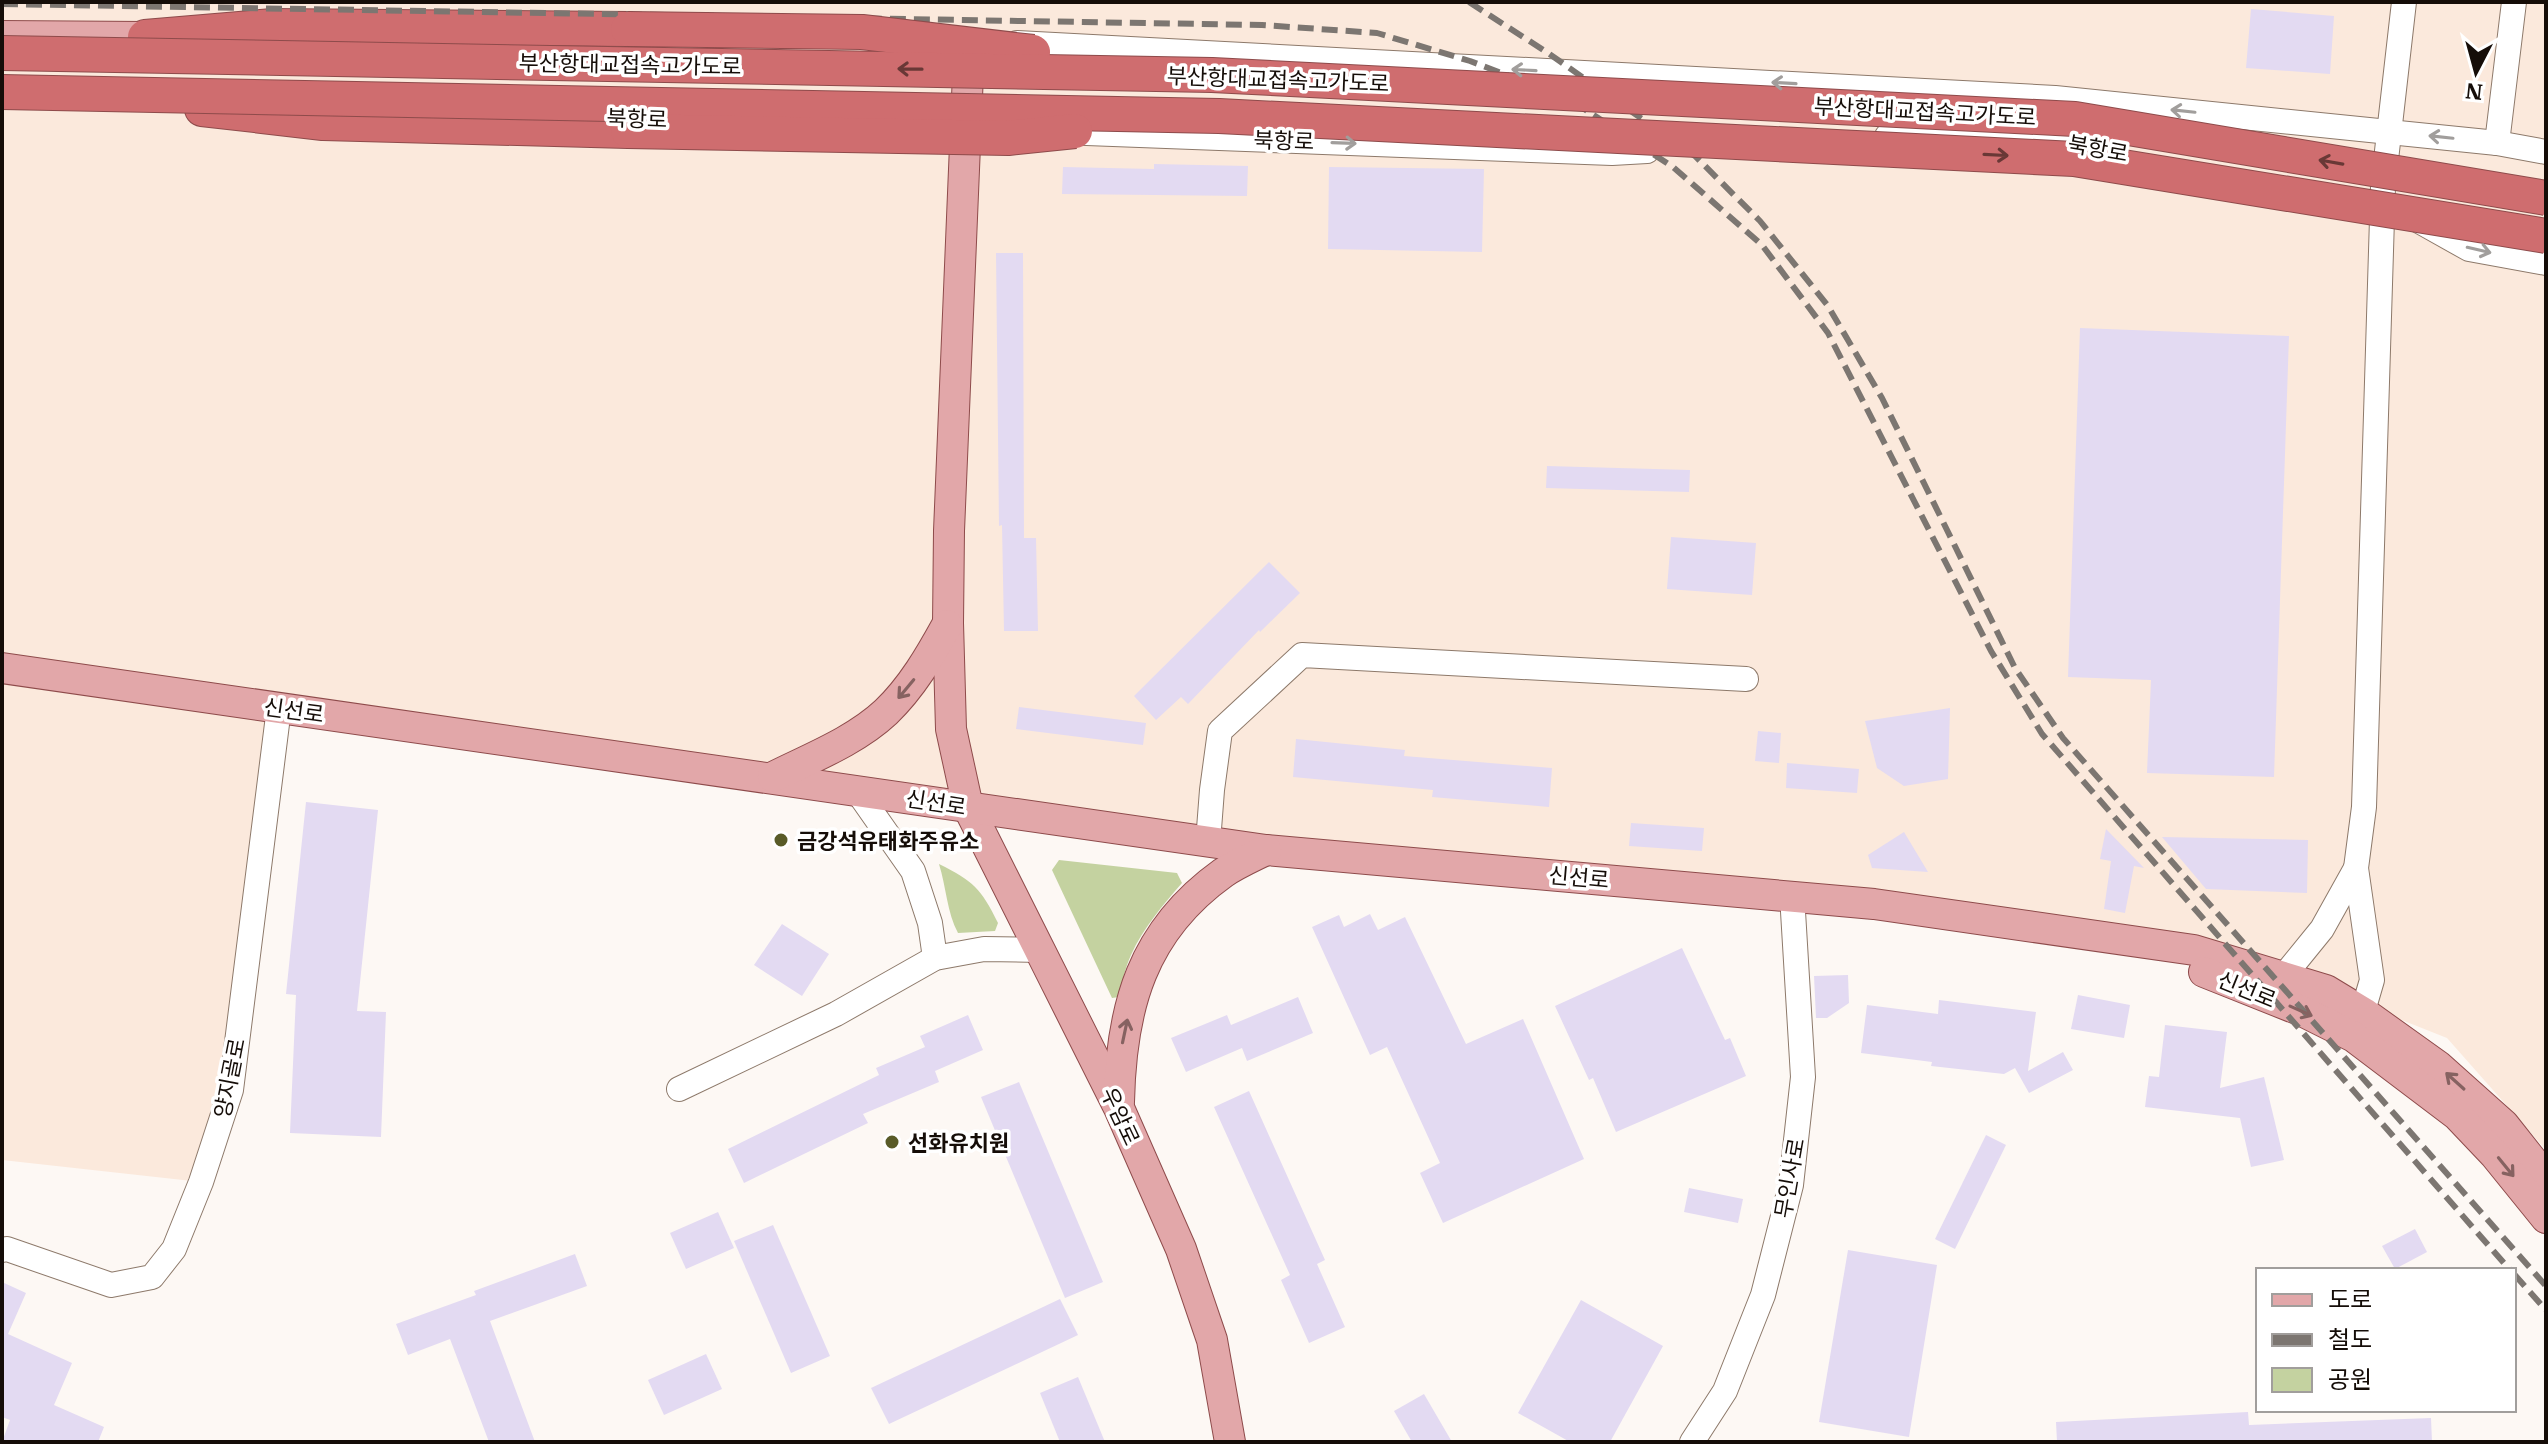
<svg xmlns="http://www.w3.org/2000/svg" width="2548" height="1444" font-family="'IBM Plex Serif','Noto Sans KR',serif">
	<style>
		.built { fill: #fbe9dc }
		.green { fill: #c4d2a0 }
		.building { fill: #e3daf2 }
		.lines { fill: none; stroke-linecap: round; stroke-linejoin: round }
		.minor-casing { stroke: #8d796a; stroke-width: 26 }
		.major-casing { stroke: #8e4b4b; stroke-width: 32 }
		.highway-casing { stroke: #8e4b4b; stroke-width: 36 }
		.minor { stroke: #fff; stroke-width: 24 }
		.major { stroke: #e2a7a9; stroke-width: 30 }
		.highway { stroke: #cf6d6f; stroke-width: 34 }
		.rail { stroke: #7c7671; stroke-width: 6; stroke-dasharray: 16 8; stroke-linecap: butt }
		.highway-bridge-casing { stroke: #8e4b4b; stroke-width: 36; stroke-linecap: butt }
		.highway-bridge { stroke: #cf6d6f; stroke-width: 34 }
		.oneway { stroke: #693836 }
		.oneway2 { stroke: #a19e9c }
		.oneway3 { stroke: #866261 }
		.poi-dot { fill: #595b28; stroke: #fff; stroke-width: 3 }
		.labels { text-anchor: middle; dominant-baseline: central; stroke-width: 7; stroke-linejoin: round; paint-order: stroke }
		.street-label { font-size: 22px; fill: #150d08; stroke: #fff }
		.poi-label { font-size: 22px; font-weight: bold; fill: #150d08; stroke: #fff; text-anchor: start }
	</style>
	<rect width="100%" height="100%" fill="#fdf8f4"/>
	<path class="built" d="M 2,2 L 2546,2 L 2546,1150 L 2447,1038 L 2326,990 L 2194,950 L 1266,850 L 279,708 L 231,1090 L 201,1182 L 2,1160 Z"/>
	<g class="green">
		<path d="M 1059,860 L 1177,873 L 1182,883 C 1163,905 1143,928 1131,955 C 1125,968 1122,983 1119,997 L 1112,998 L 1052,870 Z"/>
		<path d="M 939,864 C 973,881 981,888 998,923 L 995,931 L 958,933 C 947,913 946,886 939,864 Z"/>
	</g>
	<g class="building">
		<path d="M 2251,9 L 2334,16 L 2330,74 L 2246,68 Z"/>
		<path d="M 1154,164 L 1248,166 L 1247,196 L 1062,194 L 1063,167 L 1154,169 Z"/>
		<path d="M 1329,167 L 1484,169 L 1482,252 L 1328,249 Z"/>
		<path d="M 996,253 L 1023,253 L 1024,538 L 1036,538 L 1038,631 L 1004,631 L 1002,525 L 999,526 Z"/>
		<path d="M 2080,328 L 2289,336 L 2274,777 L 2147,773 L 2151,680 L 2068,677 Z"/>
		<path d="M 1547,466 L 1690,470 L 1689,492 L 1546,488 Z"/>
		<path d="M 1671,537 L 1756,543 L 1752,595 L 1667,589 Z"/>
		<path d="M 1269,562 L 1300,593 L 1260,632 L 1259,630 L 1188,704 L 1181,697 L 1156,720 L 1134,696 Z"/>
		<path d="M 1019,707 L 1146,723 L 1143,745 L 1016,729 Z"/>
		<path d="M 1950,708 L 1948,779 L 1904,786 L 1877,768 L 1865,721 Z"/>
		<path d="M 1758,731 L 1781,733 L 1779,763 L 1755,761 Z"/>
		<path d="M 1296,739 L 1405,750 L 1404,756 L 1552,768 L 1549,807 L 1432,797 L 1433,790 L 1293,777 Z"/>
		<path d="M 1787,763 L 1859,769 L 1857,793 L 1786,788 Z"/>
		<path d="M 306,802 L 378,810 L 357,1011 L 386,1012 L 381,1137 L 290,1133 L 296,995 L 286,994 Z"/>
		<path d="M 1631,823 L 1704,828 L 1702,851 L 1629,846 Z"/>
		<path d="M 2106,829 L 2144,868 L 2134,866 L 2125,913 L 2104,909 L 2111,861 L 2100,859 Z"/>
		<path d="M 1904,832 L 1928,872 L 1872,868 L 1868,855 Z"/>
		<path d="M 2162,837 L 2308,840 L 2307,893 L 2206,889 Z"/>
		<path d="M 1370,914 L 1378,930 L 1405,917 L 1466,1044 L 1523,1019 L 1584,1159 L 1443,1223 L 1420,1173 L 1440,1163 L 1387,1047 L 1370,1055 L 1312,927 L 1339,915 L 1344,927 Z"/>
		<path d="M 782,924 L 829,954 L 802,996 L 754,965 Z"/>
		<path d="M 1682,948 L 1725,1040 L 1730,1038 L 1746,1076 L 1616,1132 L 1593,1078 L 1589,1080 L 1555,1006 Z"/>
		<path d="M 1848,975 L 1849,1003 L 1827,1018 L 1816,1018 L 1814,976 Z"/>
		<path d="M 2078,995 L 2130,1005 L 2124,1038 L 2071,1029 Z"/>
		<path d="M 1298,997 L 1313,1033 L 1247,1061 L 1242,1048 L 1186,1072 L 1171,1038 L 1227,1015 L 1231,1025 Z"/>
		<path d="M 1939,1000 L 2036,1012 L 2028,1071 L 2063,1052 L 2073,1070 L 2029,1093 L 2015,1068 L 2004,1074 L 1931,1066 L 1932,1062 L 1861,1053 L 1867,1005 L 1938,1014 Z"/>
		<path d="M 968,1015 L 983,1050 L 935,1071 L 939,1082 L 863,1114 L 868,1123 L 744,1183 L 728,1149 L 879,1075 L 876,1068 L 925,1047 L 920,1036 Z"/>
		<path d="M 2165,1025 L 2227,1032 L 2220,1088 L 2264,1077 L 2284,1160 L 2251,1167 L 2240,1118 L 2145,1107 L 2149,1076 L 2159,1077 Z"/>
		<path d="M 1019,1082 L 1103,1282 L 1065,1298 L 981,1097 Z"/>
		<path d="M 1249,1091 L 1325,1260 L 1317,1264 L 1345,1327 L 1309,1343 L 1281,1280 L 1290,1275 L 1214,1107 Z"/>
		<path d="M 1986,1135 L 2006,1145 L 1955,1249 L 1935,1239 Z"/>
		<path d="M 1689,1188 L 1743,1199 L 1738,1223 L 1684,1212 Z"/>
		<path d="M 718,1212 L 734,1248 L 686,1269 L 670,1233 Z"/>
		<path d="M 773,1225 L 830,1356 L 791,1373 L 734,1241 Z"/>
		<path d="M 2415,1229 L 2427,1252 L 2395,1269 L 2382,1246 Z"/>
		<path d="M 1848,1250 L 1937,1265 L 1909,1437 L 1819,1422 Z"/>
		<path d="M 575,1254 L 587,1286 L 490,1321 L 535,1442 L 489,1442 L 450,1339 L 408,1355 L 396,1324 L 476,1295 L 474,1291 Z"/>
		<path d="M 2,1282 L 26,1293 L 8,1334 L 72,1363 L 54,1405 L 104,1427 L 98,1442 L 2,1442 L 10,1420 L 2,1417 Z"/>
		<path d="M 1060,1299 L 1078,1335 L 889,1424 L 871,1388 Z"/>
		<path d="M 1581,1300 L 1663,1346 L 1610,1442 L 1570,1442 L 1518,1413 Z"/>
		<path d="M 706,1354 L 722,1389 L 664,1415 L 648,1380 Z"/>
		<path d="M 1078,1377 L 1105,1442 L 1060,1442 L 1040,1393 Z"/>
		<path d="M 1424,1394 L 1452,1442 L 1412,1442 L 1394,1411 Z"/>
		<path d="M 2248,1412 L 2249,1425 L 2431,1418 L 2432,1442 L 2057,1442 L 2056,1422 Z"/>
	</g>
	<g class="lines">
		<g class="minor-casing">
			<g id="minor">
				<path d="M 1017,43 L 2055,98 L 2497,143 L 2546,152"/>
				<path d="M 1060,132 L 1612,153 L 1647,151"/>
				<path d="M 1887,136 L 1994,129 L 2089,147"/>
				<path d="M 2497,143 L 2514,2"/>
				<path d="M 2419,221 L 2469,249 L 2546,263"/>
				<path d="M 857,791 L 913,871 L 930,923 L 935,958"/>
				<path d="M 1208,842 L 1212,790 L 1220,731 L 1302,655 L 1746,679"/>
				<path d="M 2283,977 L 2322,929 L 2356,868"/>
				<path d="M 2358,1028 L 2372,980 L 2356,868 L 2364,807 L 2383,186 L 2404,2"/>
				<path d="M 679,1089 L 836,1014 L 935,958 L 984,949 L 1039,950"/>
				<path d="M 2,1250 L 7,1249 L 111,1285 L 152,1277 L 174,1249 L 201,1182 L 231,1090 L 279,708"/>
				<path d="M 1692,1442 L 1725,1391 L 1763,1295 L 1791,1185 L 1803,1077 L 1792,895"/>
			</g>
		</g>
		<g class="major-casing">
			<g id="major">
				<path d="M 2,36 L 145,37"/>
				<path d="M 969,49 L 949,531 L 948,623 L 951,729 L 968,807 L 1119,1108 L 1181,1249 L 1212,1340 L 1230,1442"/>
				<path d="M 2,668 L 1266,850 L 1874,904 L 2194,950 L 2326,990 L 2364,1013 L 2438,1066 L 2504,1125 L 2546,1178"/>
				<path d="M 773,777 C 811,758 855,741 886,712 C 912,687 930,656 947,625"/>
				<path d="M 2204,972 L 2302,1011 L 2354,1037 L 2457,1115 L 2495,1155 L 2546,1218"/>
				<path d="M 1119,1102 C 1121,1007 1142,931 1223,873 C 1236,864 1252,857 1266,850"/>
			</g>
		</g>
		<g class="highway-casing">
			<g id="highway">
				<path d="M 145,37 L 273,26 L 628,29"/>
				<path d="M 202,109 L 323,123 L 628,131"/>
			</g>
		</g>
		<use href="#minor" class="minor"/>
		<use href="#major" class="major"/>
		<use href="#highway" class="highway"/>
		<g class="rail">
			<path d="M 1469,2 L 1548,53 L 1695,156 L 1760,221 L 1828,306 L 1882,398 L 2015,668 L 2063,738 L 2546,1286"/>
			<path d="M 2,4 L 1262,25 L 1377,33 L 1470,61 L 1569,99 L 1673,167 L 1762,245 L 1828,333 L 1991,651 L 2042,734 L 2510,1270"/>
			<path d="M 2514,1274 L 2546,1310"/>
		</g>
		<g class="highway-bridge-casing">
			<g id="highway-bridge">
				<path d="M 628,29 L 862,32 L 1033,52"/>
				<path d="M 2,53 L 1212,75 L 2075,119 L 2546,198"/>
				<path d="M 2,92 L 1219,116 L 2074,159 L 2546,236"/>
				<path d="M 628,131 L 1008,138 L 1075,131"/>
			</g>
		</g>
		<use href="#highway-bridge" class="highway-bridge"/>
	</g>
	<defs><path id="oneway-shaft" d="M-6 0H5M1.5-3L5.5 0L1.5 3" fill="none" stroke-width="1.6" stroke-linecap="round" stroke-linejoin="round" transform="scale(2)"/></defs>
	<g class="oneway">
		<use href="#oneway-shaft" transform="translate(910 69) rotate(-179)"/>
		<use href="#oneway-shaft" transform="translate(1996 155) rotate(3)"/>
		<use href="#oneway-shaft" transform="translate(2331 162) rotate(-170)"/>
	</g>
	<g class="oneway2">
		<use href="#oneway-shaft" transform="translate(1524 70) rotate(-177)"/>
		<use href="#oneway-shaft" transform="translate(1784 83) rotate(-177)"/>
		<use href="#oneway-shaft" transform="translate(2183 111) rotate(-174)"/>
		<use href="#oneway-shaft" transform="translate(2441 137) rotate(-174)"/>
		<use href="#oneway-shaft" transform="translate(1344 143) rotate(2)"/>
		<use href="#oneway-shaft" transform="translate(2479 250) rotate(13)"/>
	</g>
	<g class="oneway3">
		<use href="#oneway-shaft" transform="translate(906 689) rotate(130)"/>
		<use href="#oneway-shaft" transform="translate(2301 1011) rotate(24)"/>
		<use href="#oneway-shaft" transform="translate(1125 1031) rotate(-78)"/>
		<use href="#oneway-shaft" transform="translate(2455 1081) rotate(-138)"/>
		<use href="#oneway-shaft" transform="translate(2506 1167) rotate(51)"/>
	</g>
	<g class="poi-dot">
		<circle cx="781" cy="840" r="8"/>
		<circle cx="892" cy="1142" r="8"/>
	</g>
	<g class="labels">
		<g class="street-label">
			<text transform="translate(630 64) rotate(1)">부산항대교접속고가도로</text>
			<text transform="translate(1278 79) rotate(2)">부산항대교접속고가도로</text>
			<text transform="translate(1925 111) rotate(3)">부산항대교접속고가도로</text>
			<text transform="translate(637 118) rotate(2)">북항로</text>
			<text transform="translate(1284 140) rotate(2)">북항로</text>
			<text transform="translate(2098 148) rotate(10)">북항로</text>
			<text transform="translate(294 710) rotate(8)">신선로</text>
			<text transform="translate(936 802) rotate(9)">신선로</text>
			<text transform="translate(1579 877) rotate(5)">신선로</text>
			<text transform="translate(2247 989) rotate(22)">신선로</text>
			<text transform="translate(229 1078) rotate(-79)">양지골로</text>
			<text transform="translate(1121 1116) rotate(65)">우암로</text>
			<text transform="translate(1789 1178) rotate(-80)">무인사로</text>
		</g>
		<g class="poi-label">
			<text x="797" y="840">금강석유태화주유소</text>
			<text x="908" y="1142">선화유치원</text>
		</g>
	</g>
	<rect width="2548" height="1444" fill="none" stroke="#150d08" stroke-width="8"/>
	<rect x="2256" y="1268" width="260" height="144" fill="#ffffff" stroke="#a19e9c" stroke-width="2"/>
	<rect x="2272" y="1294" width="40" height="12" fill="#e2a7a9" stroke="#a19e9c" stroke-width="2"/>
	<text x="2328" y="1308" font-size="24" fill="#150d08">도로</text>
	<rect x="2272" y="1334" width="40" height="12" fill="#7c7671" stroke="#a19e9c" stroke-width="2"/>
	<text x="2328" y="1348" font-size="24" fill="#150d08">철도</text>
	<rect x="2272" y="1368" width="40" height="24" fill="#c4d2a0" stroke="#a19e9c" stroke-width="2"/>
	<text x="2328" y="1388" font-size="24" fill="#150d08">공원</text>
	<g transform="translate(2476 72) rotate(186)" stroke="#ffffff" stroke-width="6" paint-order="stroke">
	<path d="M0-6L14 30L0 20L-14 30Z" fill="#150d08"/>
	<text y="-12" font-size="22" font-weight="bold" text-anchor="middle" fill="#150d08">N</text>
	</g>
</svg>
